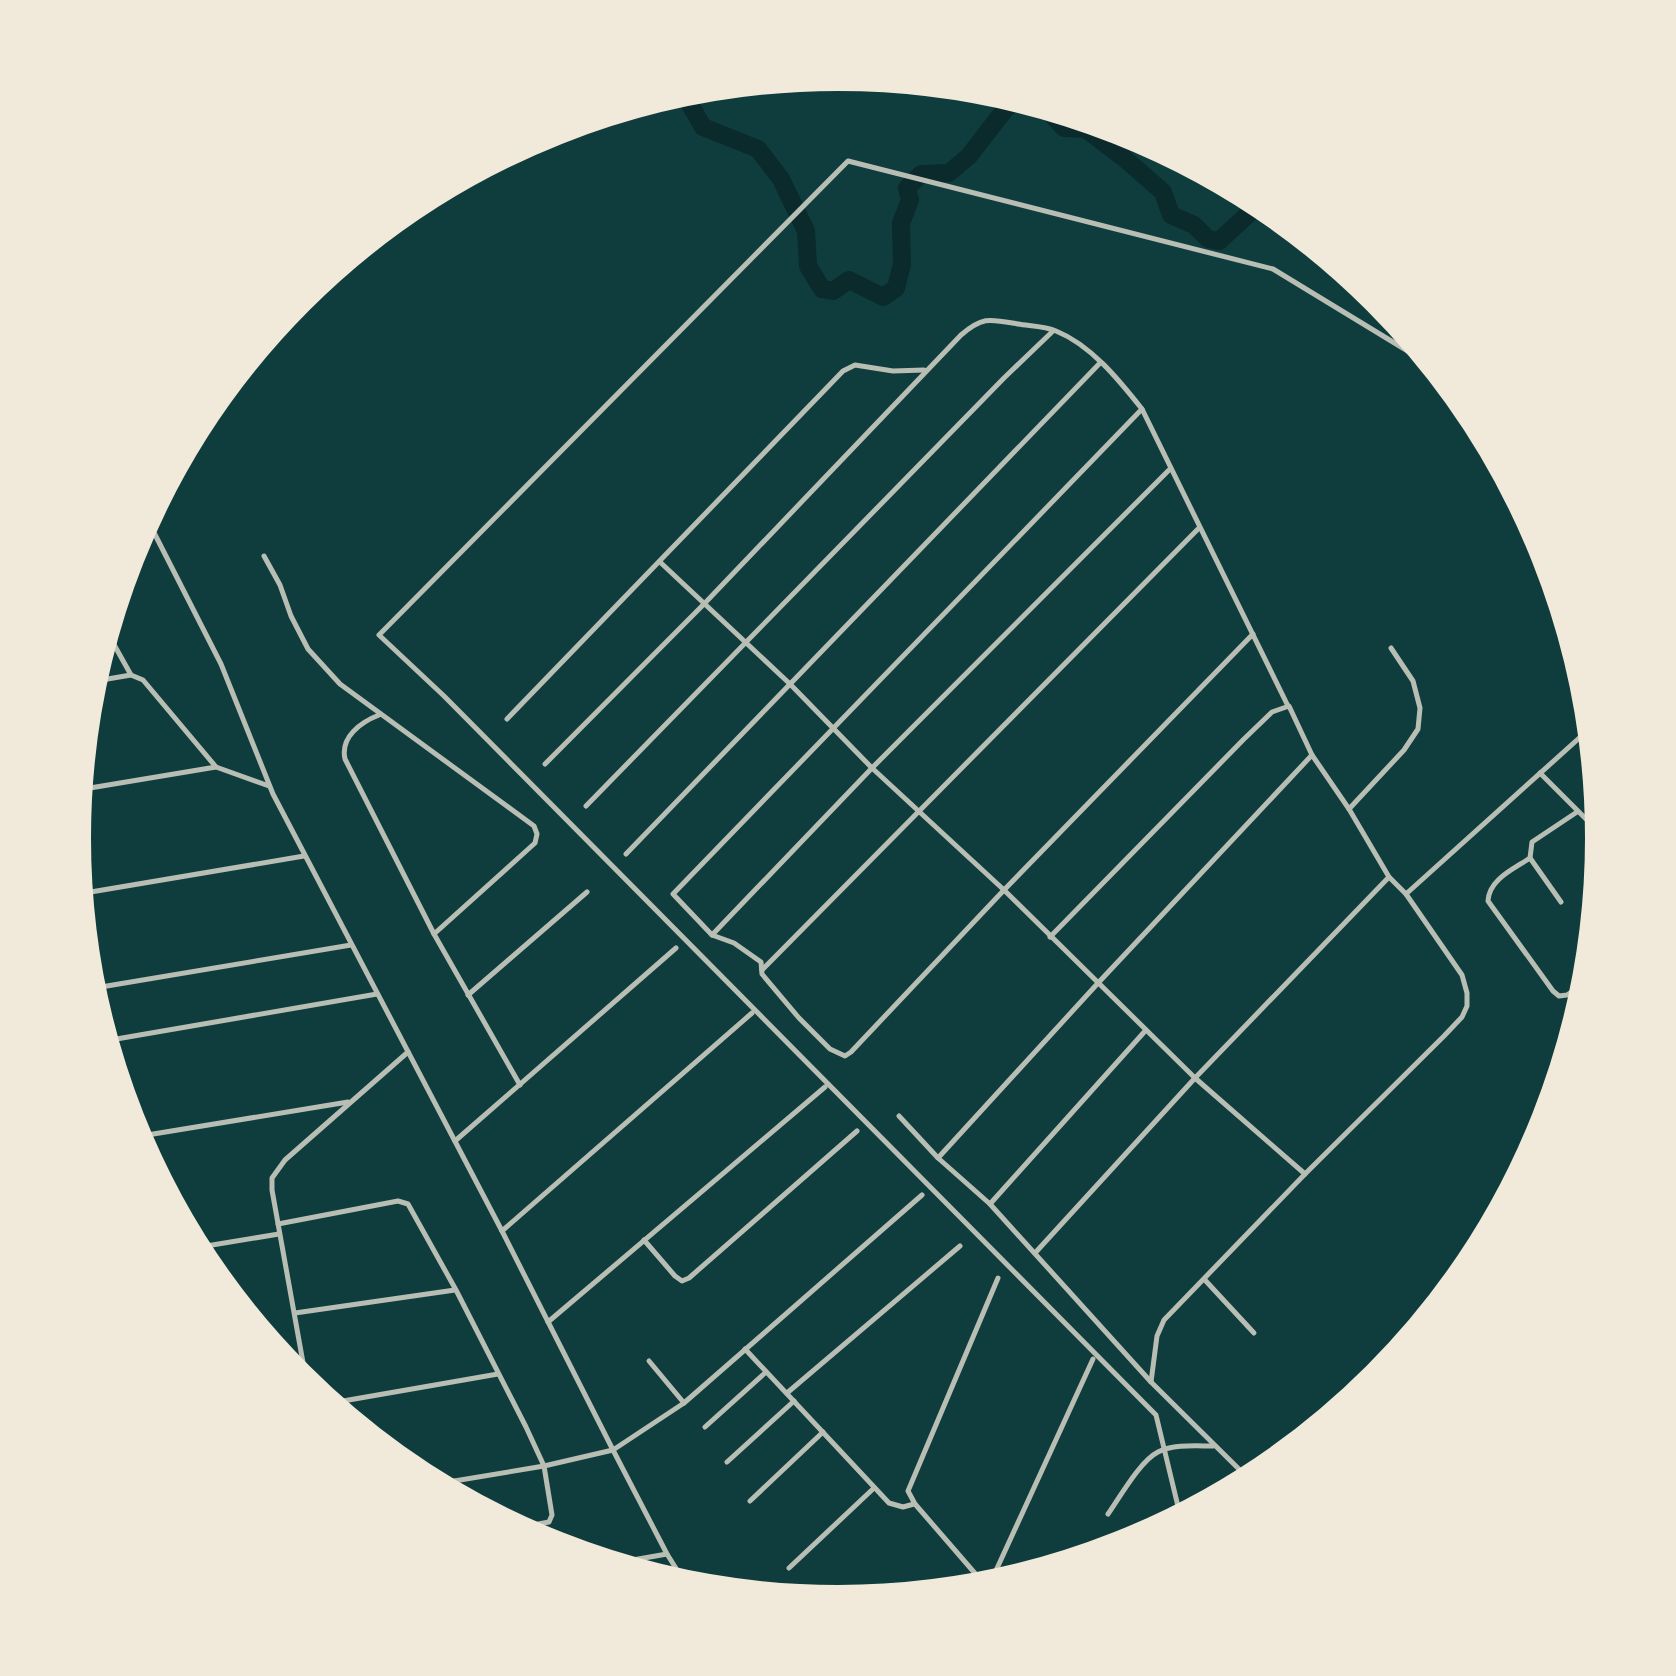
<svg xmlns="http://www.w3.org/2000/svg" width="1676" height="1676" font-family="'Alegreya Sans',sans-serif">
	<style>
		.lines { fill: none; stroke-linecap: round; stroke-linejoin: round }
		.river { stroke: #0a2a2b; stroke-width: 18 }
		.minor { stroke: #b8beb3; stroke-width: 5 }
		.rim { fill: none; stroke: #f1e9da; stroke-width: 12 }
	</style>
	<rect width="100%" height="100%" fill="#0f3d3e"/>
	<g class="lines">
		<path class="river" d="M 679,85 L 703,127 L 758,149 L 781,179 L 806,231 L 808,266 L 822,289 L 833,291 L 849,280 L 883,297 L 896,288 L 902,264 L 901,223 L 910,200 L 907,188 L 921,174 L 949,173 L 969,156 L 1006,108 L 1019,99 L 1045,107 L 1064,128 L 1086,129 L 1124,158 L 1163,192 L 1171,215 L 1194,225 L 1208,239 L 1219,241 L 1266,198"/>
		<g class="minor">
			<path d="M 1142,409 L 673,894 L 712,935 L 734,943 L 761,962 L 762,974 L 799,1018 L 830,1049 L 845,1056 L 851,1052 L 1004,890 L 1253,634"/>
			<path d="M 143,511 L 221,664 L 273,794 L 502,1231 L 613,1450 L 667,1554 L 692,1594"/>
			<path d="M 264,556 L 280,585 L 291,616 L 308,649 L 340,684 L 534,826 L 537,834 L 535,843 L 434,934"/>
			<path d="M 660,562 L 790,684 L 872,768 L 1004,890 L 1195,1078 L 1305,1174"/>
			<path d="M 102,623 L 131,675 L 143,680 L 216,767 L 269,786"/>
			<path d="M 84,683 L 131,675"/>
			<path d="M 379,715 C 361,722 340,737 345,759 L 434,934 L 520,1085"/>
			<path d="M 507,719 L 843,371 L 855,365 L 893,371 L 924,370"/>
			<path d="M 545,764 L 704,604 L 961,335 C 983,316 990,319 1018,324 C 1030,326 1045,326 1056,331 C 1091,345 1119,380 1142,409 L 1288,706"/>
			<path d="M 1540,773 L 1608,841"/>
			<path d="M 72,791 L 216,767"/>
			<path d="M 586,806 L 1004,378 L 1053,331"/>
			<path d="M 1349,809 L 1404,750 L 1418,729 L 1420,708 L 1413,681 L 1391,648"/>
			<path d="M 1577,812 L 1532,842 L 1530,858 C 1514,869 1489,879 1488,901 L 1553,991 L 1559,996 L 1567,995 L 1595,976"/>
			<path d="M 626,854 L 1100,363"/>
			<path d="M 1530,858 L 1561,902"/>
			<path d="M 1406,894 L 1597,722"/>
			<path d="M 73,895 L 304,856"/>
			<path d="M 712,935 L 872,768 L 1169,470"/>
			<path d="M 1050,937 L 1244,739 L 1272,712 L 1289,706 L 1312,755 L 1349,809 L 1389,877 L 1406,894 L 1462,975 L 1467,993 L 1467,1006 L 1462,1017 L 1444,1036 L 1305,1174 L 1164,1320 L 1157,1336 L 1151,1382"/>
			<path d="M 762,970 L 1199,528"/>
			<path d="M 83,990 L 351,945"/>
			<path d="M 468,995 L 587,892"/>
			<path d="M 99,1042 L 377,994"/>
			<path d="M 899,1116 L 938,1158 L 990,1204 L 1151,1382 L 1255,1485"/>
			<path d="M 129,1138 L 348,1102"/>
			<path d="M 455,1141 L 676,948"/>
			<path d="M 938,1158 L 1099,982 L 1312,755"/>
			<path d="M 990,1204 L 1146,1030"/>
			<path d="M 278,1224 L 398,1201 L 408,1204 L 456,1290 L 526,1427 L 544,1466 L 552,1515 L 549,1522 L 506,1530"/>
			<path d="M 502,1231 L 752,1013"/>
			<path d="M 644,1240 L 675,1276 L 682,1281 L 689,1278 L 857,1131"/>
			<path d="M 188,1249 L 279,1234"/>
			<path d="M 1035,1253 L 1195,1078 L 1389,877"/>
			<path d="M 1204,1279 L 1254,1333"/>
			<path d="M 295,1313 L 455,1290"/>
			<path d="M 548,1322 L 825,1087"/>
			<path d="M 745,1349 L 889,1503 L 903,1507 L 914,1504"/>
			<path d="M 649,1361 L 684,1403"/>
			<path d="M 787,1393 L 960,1246"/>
			<path d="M 309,1396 L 272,1190 L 272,1178 L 285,1160 L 408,1052"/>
			<path d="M 320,1405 L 498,1374"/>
			<path d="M 705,1427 L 766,1372"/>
			<path d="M 727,1462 L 794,1401"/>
			<path d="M 455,1481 L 459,1505"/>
			<path d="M 424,1486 L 544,1466 L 613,1450 L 684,1403 L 922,1195"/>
			<path d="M 750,1501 L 823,1432"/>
			<path d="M 1108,1514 C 1120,1497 1140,1461 1158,1452 C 1174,1444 1196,1446 1213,1446"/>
			<path d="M 1182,1523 L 1156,1415 L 444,696 L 379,635 L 848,161 L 1273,269 L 1452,378"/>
			<path d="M 598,1566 L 667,1554"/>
			<path d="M 789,1568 L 874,1488"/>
			<path d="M 988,1588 L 1093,1359"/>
			<path d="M 992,1593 L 915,1504 L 908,1491 L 998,1278"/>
		</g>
	</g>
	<path d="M0 0H1676V1676H0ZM85 838a753 753 0 1 1 1506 0a753 753 0 1 1-1506 0Z" fill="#f1e9da" fill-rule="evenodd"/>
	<path class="rim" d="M85 838a753 753 0 1 1 1506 0a753 753 0 1 1-1506 0Z"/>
</svg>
